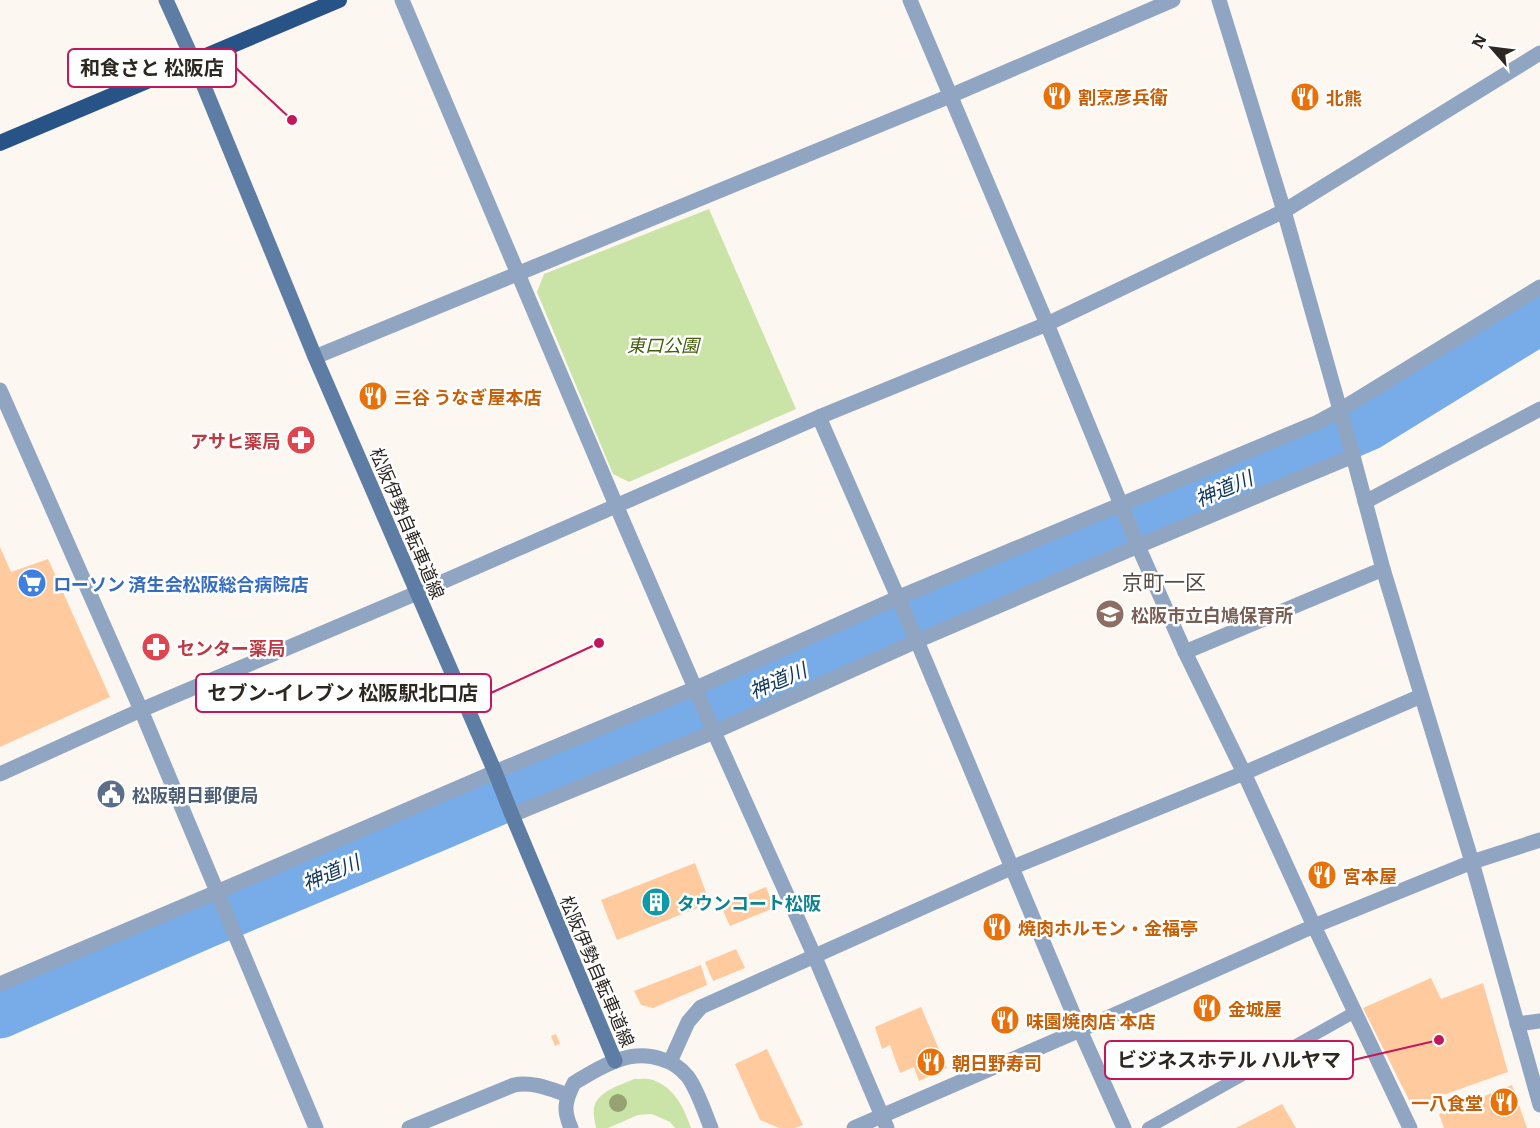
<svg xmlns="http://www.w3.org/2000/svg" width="1540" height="1128" font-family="Literata,'Noto Sans JP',serif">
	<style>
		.green { fill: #cae4a7 }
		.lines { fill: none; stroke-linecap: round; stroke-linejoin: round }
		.river { stroke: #77ace8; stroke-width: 51 }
		.building { fill: #ffca9e }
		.service { stroke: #90a5c1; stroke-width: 12 }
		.minor { stroke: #90a5c1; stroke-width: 15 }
		.tertiary { stroke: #90a5c1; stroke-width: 15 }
		.secondary { stroke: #5e7da4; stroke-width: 15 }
		.trunk { stroke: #285386; stroke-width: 16 }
		.tree { fill: #97a273 }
		.labels { text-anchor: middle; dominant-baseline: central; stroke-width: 5; stroke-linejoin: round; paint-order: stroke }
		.food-label { font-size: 18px; font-weight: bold; fill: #c56008; stroke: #fff; text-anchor: start }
		.park-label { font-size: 18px; font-style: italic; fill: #435d0b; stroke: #fff }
		.health-label { font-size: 18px; font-weight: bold; fill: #be3a42; stroke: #fff; text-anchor: end }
		.street-label { font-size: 18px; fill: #2d2722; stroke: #fff }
		.shop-label { font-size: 18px; font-weight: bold; fill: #366cbe; stroke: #fff; text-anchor: start }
		.education-label { font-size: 18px; font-weight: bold; fill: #785e54; stroke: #fff; text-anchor: start }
		.service-label { font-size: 18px; font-weight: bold; fill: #4e5e75; stroke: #fff; text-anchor: start }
		.culture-label { font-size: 18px; font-weight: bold; fill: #0d838f; stroke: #fff; text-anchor: start }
		.water-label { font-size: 20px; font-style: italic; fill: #12375e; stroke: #fff }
		.quarter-label { font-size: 21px; fill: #56493f; stroke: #fff }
		.leader { fill: none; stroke: #c2185b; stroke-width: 2 }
		.callout-dot { fill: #c2185b; stroke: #fff; stroke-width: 2 }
		.callout { fill: #fff; stroke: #c2185b; stroke-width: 2 }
		.callout-label { font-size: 20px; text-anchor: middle; font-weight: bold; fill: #2d2722 }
	</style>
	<rect width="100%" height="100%" fill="#fdf7f2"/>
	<g class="green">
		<path d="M 709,209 L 796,409 L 629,482 L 613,474 L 537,292 L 544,274 Z"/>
		<path d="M 634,1079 C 640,1079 648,1078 653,1080 C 675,1088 684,1108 691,1128 L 675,1128 L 670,1122 L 652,1114 L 638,1115 L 608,1128 L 596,1128 C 595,1122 593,1114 594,1108 C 597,1091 621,1085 634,1079 Z"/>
	</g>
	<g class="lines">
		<path class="river" d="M 0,1013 L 205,923 L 439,825 L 1368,425 L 1540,319"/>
	</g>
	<g class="building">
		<path d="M 0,547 L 11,572 L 48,559 L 110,697 L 0,747 Z"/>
		<path d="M 695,863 L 710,903 L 617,940 L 601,900 Z"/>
		<path d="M 766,887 L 774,908 L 730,926 L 721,906 Z"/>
		<path d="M 736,949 L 745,968 L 713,981 L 705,962 Z"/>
		<path d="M 701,965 L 707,985 L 653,1008 L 641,1005 L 634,991 Z"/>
		<path d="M 1431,978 L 1441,999 L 1483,983 L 1508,1072 L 1412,1106 L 1363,1008 Z"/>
		<path d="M 921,1007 L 947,1068 L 919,1081 L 914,1067 L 900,1073 L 890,1045 L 882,1049 L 875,1027 Z"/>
		<path d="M 556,1034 L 560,1044 L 555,1046 L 551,1036 Z"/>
		<path d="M 767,1049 L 803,1125 L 795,1128 L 779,1128 L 760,1120 L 735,1064 Z"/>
		<path d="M 1512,1085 L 1527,1128 L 1444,1128 L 1439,1114 Z"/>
		<path d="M 1282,1104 L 1296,1128 L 1236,1128 Z"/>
	</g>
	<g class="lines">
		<path class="service" d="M 1148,1128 L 1355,1012"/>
		<g class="minor">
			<path d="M 402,0 L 616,505 L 714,732 L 814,955 L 887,1128"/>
			<path d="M 910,0 L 1047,324 L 1138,546 L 1185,652 L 1244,773 L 1314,926 L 1410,1128"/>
			<path d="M 1219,0 L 1284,211 L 1353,456 L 1383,569 L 1472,862 L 1540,1105"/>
			<path d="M 315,357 L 950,96 L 1173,0"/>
			<path d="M 0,390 L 141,710 L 316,1128"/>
			<path d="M 819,417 L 917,641 L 1080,1030 L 1124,1128"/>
			<path d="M 1365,502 L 1540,409"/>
			<path d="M 417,593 L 819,417 L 1047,324 L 1284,211 L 1540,53"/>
			<path d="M 1185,652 L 1383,569"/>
			<path d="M 512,815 L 714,732 L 917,641 L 1138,546 L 1353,456"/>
			<path d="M 0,984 L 217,892 L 495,772 L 696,688 L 897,598 L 1316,423 L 1340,410 L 1540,287"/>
			<path d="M 1517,1024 L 1540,1021"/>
			<path d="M 670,1062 L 688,1022 L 701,1007 L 1011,868 L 1244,773 L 1421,696"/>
			<path d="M 409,1128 L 514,1085 C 532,1081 550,1089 568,1095"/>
			<path d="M 571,1128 C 563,1110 565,1101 574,1083 C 600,1067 630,1048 661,1059 C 672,1062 681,1068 688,1077 C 697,1089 705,1113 711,1128"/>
			<path d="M 854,1128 L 1080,1030 L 1314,926 L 1472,862 L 1540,840"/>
		</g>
		<path class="tertiary" d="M 0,774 L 141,710 L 417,593"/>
		<path class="secondary" d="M 166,0 L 194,62 L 315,357 L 495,772 L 512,815 L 615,1061"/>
		<path class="trunk" d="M 0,143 L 339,0"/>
	</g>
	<circle class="tree" cx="618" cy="1103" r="9"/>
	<defs>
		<g id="restaurant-disc" transform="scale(1.5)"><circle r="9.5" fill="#e8710a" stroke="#fff"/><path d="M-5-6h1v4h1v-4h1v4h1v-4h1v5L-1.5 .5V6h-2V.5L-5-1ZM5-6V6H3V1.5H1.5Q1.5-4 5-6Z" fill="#fff"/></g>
		<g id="pharmacy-disc" transform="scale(1.5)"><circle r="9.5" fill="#e0444e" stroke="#fff"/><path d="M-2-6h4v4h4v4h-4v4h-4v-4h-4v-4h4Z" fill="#fff"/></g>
		<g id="supermarket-disc" transform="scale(1.5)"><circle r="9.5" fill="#3f7fe0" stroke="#fff"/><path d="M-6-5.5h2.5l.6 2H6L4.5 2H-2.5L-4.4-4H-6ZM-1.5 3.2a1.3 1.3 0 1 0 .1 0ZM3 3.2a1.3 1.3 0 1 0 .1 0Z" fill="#fff"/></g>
		<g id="school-disc" transform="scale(1.5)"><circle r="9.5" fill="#8d6e63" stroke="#fff"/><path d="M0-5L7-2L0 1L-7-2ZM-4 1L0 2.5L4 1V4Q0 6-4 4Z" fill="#fff"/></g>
		<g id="civic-disc" transform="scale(1.5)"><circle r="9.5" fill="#5c6f8a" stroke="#fff"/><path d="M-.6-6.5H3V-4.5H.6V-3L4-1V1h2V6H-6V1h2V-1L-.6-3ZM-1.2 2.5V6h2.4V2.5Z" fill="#fff"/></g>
		<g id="building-disc" transform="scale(1.5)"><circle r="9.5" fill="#0f9aa8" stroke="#fff"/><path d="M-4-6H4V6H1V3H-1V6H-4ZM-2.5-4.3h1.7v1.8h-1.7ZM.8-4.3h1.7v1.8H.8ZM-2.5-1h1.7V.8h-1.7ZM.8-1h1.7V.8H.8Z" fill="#fff"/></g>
	</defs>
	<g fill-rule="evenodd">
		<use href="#restaurant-disc" x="1057" y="96"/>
		<use href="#restaurant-disc" x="1305" y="97"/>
		<use href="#restaurant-disc" x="373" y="396"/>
		<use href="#pharmacy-disc" x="301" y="440"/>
		<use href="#supermarket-disc" x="32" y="583"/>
		<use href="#school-disc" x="1110" y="614"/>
		<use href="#pharmacy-disc" x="156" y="647"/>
		<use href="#civic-disc" x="111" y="794"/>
		<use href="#restaurant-disc" x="1322" y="875"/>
		<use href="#building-disc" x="656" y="902"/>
		<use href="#restaurant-disc" x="997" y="927"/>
		<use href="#restaurant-disc" x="1207" y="1008"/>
		<use href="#restaurant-disc" x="1005" y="1020"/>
		<use href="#restaurant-disc" x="931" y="1062"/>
		<use href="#restaurant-disc" x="1504" y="1102"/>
	</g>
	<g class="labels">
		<g class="food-label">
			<text x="1078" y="96">割烹彦兵衛</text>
			<text x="1326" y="97">北熊</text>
			<text x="394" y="396">三谷 うなぎ屋本店</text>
			<text x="1343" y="875">宮本屋</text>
			<text x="1018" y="927">焼肉ホルモン・金福亭</text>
			<text x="1228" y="1008">金城屋</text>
			<text x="1026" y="1020">味園焼肉店 本店</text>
			<text x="952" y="1062">朝日野寿司</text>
			<text x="1483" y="1102" text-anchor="end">一八食堂</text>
		</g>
		<g class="park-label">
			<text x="663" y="344">東口公園</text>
		</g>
		<g class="health-label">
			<text x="280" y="440">アサヒ薬局</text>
			<text x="177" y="647" text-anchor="start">センター薬局</text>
		</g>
		<g class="street-label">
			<text transform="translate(408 523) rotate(67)">松阪伊勢自転車道線</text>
			<text transform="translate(598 971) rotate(67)">松阪伊勢自転車道線</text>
		</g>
		<g class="shop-label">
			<text x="53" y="583">ローソン 済生会松阪総合病院店</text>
		</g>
		<g class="education-label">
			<text x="1131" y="614">松阪市立白鳩保育所</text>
		</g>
		<g class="service-label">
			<text x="132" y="794">松阪朝日郵便局</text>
		</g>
		<g class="culture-label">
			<text x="677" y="902">タウンコート松阪</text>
		</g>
		<g class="water-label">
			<text transform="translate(1223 487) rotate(-23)">神道川</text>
			<text transform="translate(777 679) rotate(-23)">神道川</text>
			<text transform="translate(330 871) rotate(-23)">神道川</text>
		</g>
		<g class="quarter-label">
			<text x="1164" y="580">京町一区</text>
		</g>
	</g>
	<path class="leader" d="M292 120L236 68M599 643L491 693M1439 1040L1353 1060"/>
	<g class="callout-dot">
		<circle cx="292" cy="120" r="6"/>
		<circle cx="599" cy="643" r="6"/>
		<circle cx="1439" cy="1040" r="6"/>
	</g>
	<g class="callout">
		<rect x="68" y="49" width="168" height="38" rx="6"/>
		<rect x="196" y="674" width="295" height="38" rx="6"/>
		<rect x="1105" y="1041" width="248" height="38" rx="6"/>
	</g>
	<g class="callout-label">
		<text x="152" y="75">和食さと 松阪店</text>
		<text x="343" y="700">セブン-イレブン 松阪駅北口店</text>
		<text x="1229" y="1067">ビジネスホテル ハルヤマ</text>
	</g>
	<g transform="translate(1492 48) rotate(298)" stroke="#ffffff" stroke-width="4.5" paint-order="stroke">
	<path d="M0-4.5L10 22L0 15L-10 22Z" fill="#2d2722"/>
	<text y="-9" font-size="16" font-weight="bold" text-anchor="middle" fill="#2d2722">N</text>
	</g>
</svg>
